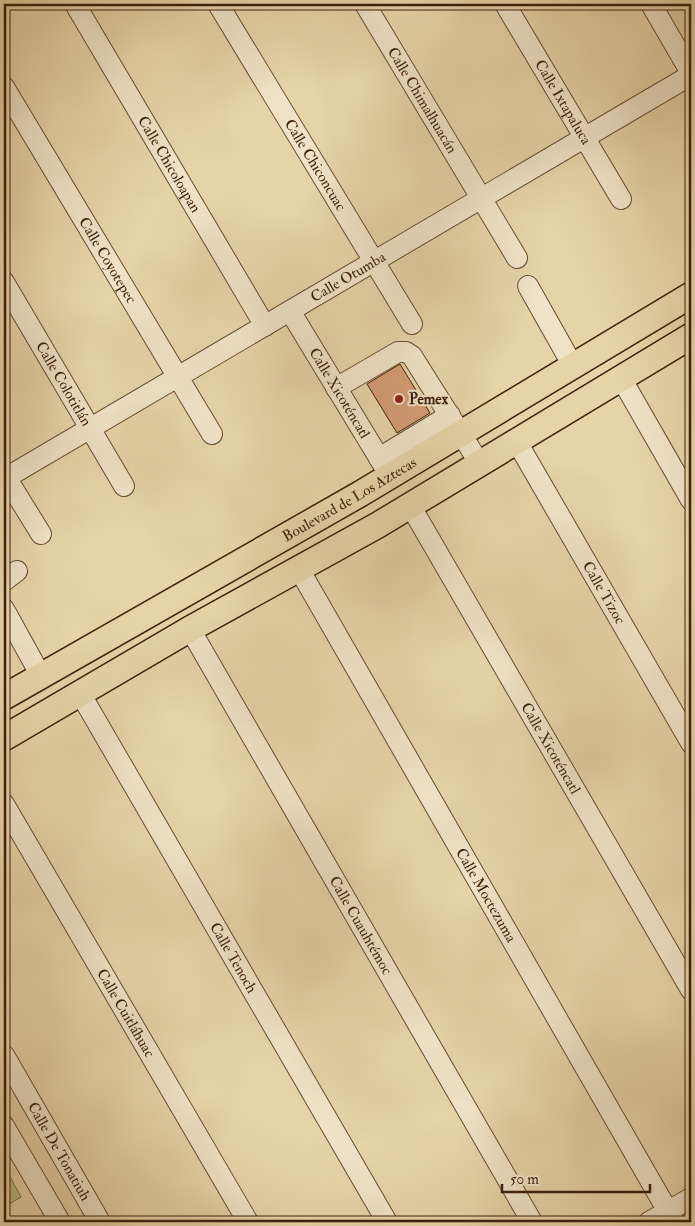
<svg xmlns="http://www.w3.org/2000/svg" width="695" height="1226" font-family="'IM FELL Double Pica',serif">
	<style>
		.green { fill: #b8bb85; stroke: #7b6d48 }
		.building { fill: #d39b74; stroke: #3e1f0c }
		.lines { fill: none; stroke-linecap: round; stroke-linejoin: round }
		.minor-casing { stroke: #684c33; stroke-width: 22 }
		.major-casing { stroke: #3e1f0c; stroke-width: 28 }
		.minor { stroke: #efe2c6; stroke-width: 20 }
		.major { stroke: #e6d3a8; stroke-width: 25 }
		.poi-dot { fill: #8f2418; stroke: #efe2c6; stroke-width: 2 }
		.labels { text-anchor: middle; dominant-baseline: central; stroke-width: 4; stroke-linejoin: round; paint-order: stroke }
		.street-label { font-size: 15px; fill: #3e1f0c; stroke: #efe2c6 }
		.poi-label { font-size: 15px; font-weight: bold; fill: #3e1f0c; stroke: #efe2c6; text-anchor: start }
	</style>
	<rect width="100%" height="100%" fill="#e6d3a8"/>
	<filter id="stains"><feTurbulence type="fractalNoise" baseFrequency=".004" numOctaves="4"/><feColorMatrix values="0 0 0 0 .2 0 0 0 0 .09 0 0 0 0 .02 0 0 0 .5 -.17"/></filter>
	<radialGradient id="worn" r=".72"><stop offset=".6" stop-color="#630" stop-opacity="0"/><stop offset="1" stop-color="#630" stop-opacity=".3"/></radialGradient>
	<path class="green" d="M 4,1166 L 21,1197 L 4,1207 Z"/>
	<path class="building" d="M 400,364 L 430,413 L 397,433 L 367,384 Z"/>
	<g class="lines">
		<g class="minor-casing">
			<g id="minor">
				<path id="s1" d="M 75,4 L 265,326"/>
				<path id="s2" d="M 218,4 L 412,324"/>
				<path id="s3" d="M 365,4 L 517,258"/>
				<path id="s4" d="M 505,4 L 621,199"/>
				<path d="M 651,4 L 691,73"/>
				<path id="s5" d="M 4,87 L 212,434"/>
				<path id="s6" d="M 4,282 L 124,486"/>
				<path d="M 528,286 L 573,366"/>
				<path id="s7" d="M 290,311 L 390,476"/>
				<path d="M 621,378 L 691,500"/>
				<path d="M 336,388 L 398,352 L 406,352 L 412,356 L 480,464"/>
				<path id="s8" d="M 517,442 L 691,743"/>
				<path d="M 379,458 L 450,415"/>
				<path d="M 4,474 L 41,534"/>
				<path id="s9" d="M 4,479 L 691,75"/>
				<path id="s10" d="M 410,505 L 691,990"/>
				<path id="s11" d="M 299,569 L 674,1222"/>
				<path d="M 4,581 L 17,571"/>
				<path d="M 4,609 L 41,676"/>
				<path id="s12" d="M 190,629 L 532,1222"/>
				<path id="s13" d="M 80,693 L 387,1222"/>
				<path id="s14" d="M 4,804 L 248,1222"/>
				<path id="s15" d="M 4,1055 L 100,1222"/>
				<path d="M 4,1126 L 60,1222"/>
				<path d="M 649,1222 L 691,1198"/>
			</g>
		</g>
		<g class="major-casing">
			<g id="major">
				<path id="s16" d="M 4,697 L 360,494 L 691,295"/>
				<path d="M 4,738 L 190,629 L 378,525 L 691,336"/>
			</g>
		</g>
		<use href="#minor" class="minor"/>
		<use href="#major" class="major"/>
	</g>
	<circle class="poi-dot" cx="399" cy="399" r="5"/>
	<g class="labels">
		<g class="street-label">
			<text stroke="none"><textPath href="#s3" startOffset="112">Calle Chimalhuacán</textPath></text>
			<text stroke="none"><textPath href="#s4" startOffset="114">Calle Ixtapaluca</textPath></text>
			<text stroke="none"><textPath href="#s2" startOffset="188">Calle Chiconcuac</textPath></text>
			<text stroke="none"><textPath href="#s1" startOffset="186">Calle Chicoloapan</textPath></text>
			<text stroke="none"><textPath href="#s5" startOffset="202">Calle Coyotepec</textPath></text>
			<text stroke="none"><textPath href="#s9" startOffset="399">Calle Otumba</textPath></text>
			<text stroke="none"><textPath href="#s6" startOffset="118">Calle Colotitlán</textPath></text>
			<text stroke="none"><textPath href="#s7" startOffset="96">Calle Xicoténcatl</textPath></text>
			<text stroke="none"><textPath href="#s16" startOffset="398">Boulevard de Los Aztecas</textPath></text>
			<text stroke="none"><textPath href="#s8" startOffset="174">Calle Tizoc</textPath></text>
			<text stroke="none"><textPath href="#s10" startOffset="281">Calle Xicoténcatl</textPath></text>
			<text stroke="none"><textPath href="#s11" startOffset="376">Calle Moctezuma</textPath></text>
			<text stroke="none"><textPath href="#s12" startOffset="342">Calle Cuauhtémoc</textPath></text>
			<text stroke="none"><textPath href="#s13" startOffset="306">Calle Tenoch</textPath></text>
			<text stroke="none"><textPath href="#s14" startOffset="242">Calle Cuitláhuac</textPath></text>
			<text stroke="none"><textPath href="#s15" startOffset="111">Calle De Tonatiuh</textPath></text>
		</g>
		<g class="poi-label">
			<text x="409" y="399">Pemex</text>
		</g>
	</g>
	<rect width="695" height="1226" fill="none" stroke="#e6d3a8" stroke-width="20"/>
	<rect x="5" y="5" width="685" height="1216" fill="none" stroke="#3e1f0c" stroke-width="2.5"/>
	<rect x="10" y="10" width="675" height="1206" fill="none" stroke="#3e1f0c"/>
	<path d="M502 1184v8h148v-8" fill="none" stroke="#3e1f0c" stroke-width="2.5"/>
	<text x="510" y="1184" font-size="15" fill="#3e1f0c" stroke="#efe2c6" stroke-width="4" paint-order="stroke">50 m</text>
	<rect width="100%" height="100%" filter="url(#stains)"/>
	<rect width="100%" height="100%" fill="url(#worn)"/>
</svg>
